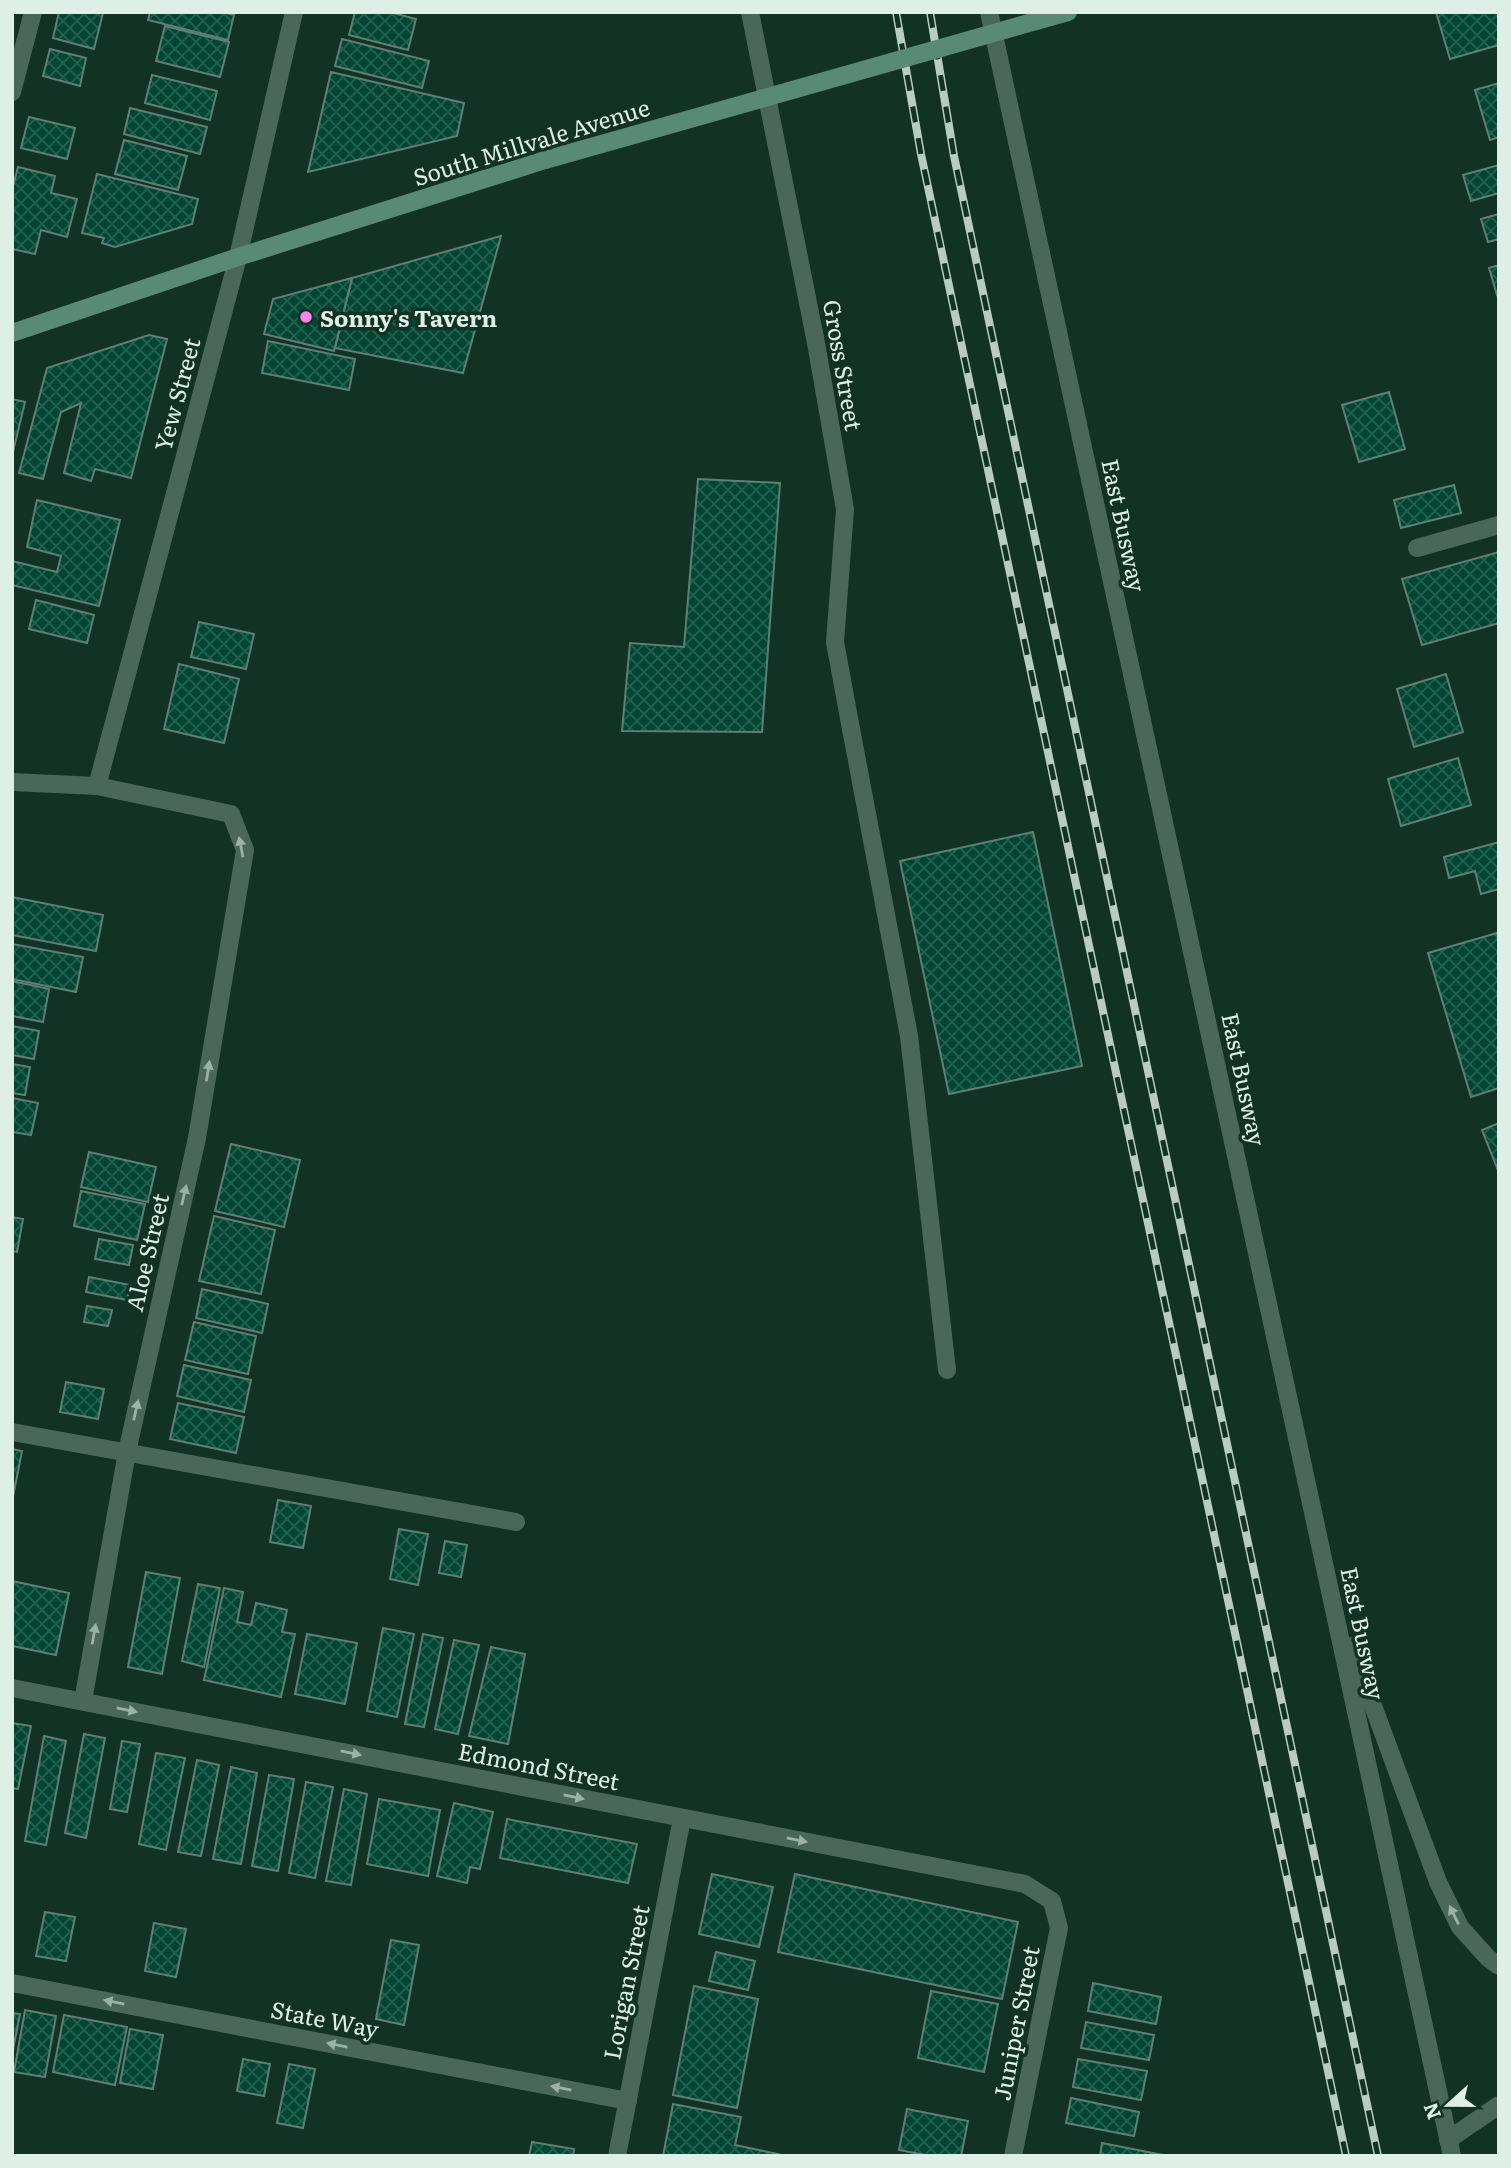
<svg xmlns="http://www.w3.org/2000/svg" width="1511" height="2168" font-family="Literata,serif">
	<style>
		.building { fill: url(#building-cross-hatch); stroke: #5f7f72; stroke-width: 2 }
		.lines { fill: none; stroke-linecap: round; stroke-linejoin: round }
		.lane { stroke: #49685b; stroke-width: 18 }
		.street { stroke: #49685b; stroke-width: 18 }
		.secondary { stroke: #588a76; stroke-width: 18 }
		.rail-casing { stroke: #b8ccc4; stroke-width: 8 }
		.rail { stroke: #123226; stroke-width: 5; stroke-dasharray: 16; stroke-linecap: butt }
		.secondary-bridge { stroke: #588a76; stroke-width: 18 }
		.oneway { fill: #9ab2a8 }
		.poi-dot { fill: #f688ed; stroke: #123226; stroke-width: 2.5 }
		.labels { text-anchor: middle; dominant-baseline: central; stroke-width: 7; stroke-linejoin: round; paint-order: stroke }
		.street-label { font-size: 23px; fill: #ddefe7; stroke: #123226 }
		.poi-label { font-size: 23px; font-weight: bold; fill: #ddefe7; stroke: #123226; text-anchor: start }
	</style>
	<defs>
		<pattern id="building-cross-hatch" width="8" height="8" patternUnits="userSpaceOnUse" patternTransform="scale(1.75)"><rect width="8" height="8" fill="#004632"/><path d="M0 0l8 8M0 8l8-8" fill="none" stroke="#256150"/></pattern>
	</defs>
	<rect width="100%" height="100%" fill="#123226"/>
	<g class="building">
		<path d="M 59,12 L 103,13 L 94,49 L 53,38 Z"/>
		<path d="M 150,12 L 222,12 L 234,15 L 228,40 L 148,20 Z"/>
		<path d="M 355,12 L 389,12 L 416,19 L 408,50 L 349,35 Z"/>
		<path d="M 1436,12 L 1499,12 L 1499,45 L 1450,59 Z"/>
		<path d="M 165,26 L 229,42 L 220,77 L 156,61 Z"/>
		<path d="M 342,39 L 429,61 L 422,88 L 335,66 Z"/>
		<path d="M 50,49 L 86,58 L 80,86 L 43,76 Z"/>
		<path d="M 331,72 L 464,103 L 457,136 L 308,172 Z"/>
		<path d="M 152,75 L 217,91 L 210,120 L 145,103 Z"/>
		<path d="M 1499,83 L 1499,137 L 1490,140 L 1475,90 Z"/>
		<path d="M 130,108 L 207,127 L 200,154 L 124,134 Z"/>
		<path d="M 29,117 L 75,128 L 67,159 L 21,148 Z"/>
		<path d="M 124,140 L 187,156 L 178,190 L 115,174 Z"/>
		<path d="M 1499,165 L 1499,193 L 1471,201 L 1463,175 Z"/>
		<path d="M 18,167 L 55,176 L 51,193 L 77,199 L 67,237 L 41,230 L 35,254 L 12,249 L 12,190 Z"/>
		<path d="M 97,174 L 198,199 L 192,224 L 115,247 L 102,243 L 104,238 L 82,233 Z"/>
		<path d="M 1499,214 L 1499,239 L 1488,242 L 1481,219 Z"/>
		<path d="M 501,236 L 463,373 L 335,348 L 352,278 Z"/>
		<path d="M 1499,265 L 1499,294 L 1497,295 L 1489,268 Z"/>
		<path d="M 352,278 L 334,351 L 264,334 L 273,299 Z"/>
		<path d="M 149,335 L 167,339 L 131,478 L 95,469 L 91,481 L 64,473 L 81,403 L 61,412 L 43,479 L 19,473 L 47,368 Z"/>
		<path d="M 268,341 L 355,359 L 349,390 L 262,373 Z"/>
		<path d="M 1389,392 L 1405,449 L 1359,462 L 1342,405 Z"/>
		<path d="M 12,399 L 25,402 L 12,456 Z"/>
		<path d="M 698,479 L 780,483 L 762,732 L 622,731 L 630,643 L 684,647 Z"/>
		<path d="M 1454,485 L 1461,513 L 1401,528 L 1394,500 Z"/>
		<path d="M 37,500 L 120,520 L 99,606 L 12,585 L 12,561 L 57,572 L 61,556 L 27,547 Z"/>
		<path d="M 1499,552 L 1499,623 L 1422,645 L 1402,579 Z"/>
		<path d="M 36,600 L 94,615 L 87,643 L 29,629 Z"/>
		<path d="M 199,622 L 254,634 L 246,669 L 191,657 Z"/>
		<path d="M 179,664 L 239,679 L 224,743 L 164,729 Z"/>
		<path d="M 1446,674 L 1463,732 L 1414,747 L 1397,689 Z"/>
		<path d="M 1458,758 L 1471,805 L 1401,826 L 1388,779 Z"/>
		<path d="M 1033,832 L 1082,1066 L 949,1094 L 900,861 Z"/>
		<path d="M 1499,842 L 1499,889 L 1481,894 L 1475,871 L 1449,878 L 1444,857 Z"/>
		<path d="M 12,897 L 103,915 L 96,951 L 12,935 Z"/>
		<path d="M 1497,933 L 1499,939 L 1499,1088 L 1471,1097 L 1428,953 Z"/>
		<path d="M 12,944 L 83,957 L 76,992 L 12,979 Z"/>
		<path d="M 12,981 L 49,989 L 43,1022 L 12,1016 Z"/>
		<path d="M 12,1026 L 39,1031 L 34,1059 L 12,1055 Z"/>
		<path d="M 12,1064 L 30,1067 L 25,1095 L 12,1093 Z"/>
		<path d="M 12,1098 L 38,1103 L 31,1135 L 12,1132 Z"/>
		<path d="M 1499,1123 L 1499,1173 L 1482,1130 Z"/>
		<path d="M 231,1144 L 300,1160 L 284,1227 L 215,1211 Z"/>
		<path d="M 89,1152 L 156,1167 L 148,1202 L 81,1187 Z"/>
		<path d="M 81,1191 L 145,1204 L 137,1240 L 74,1226 Z"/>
		<path d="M 214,1216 L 275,1230 L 261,1294 L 199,1281 Z"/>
		<path d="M 12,1217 L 23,1219 L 17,1252 L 12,1251 Z"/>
		<path d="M 99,1239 L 133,1245 L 129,1265 L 95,1259 Z"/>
		<path d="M 89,1277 L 130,1285 L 127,1300 L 86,1292 Z"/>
		<path d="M 202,1289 L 268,1304 L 262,1333 L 196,1318 Z"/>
		<path d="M 87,1306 L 112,1310 L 108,1326 L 84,1322 Z"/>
		<path d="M 194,1322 L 256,1336 L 248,1374 L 185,1360 Z"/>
		<path d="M 184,1365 L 251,1380 L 244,1412 L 177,1396 Z"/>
		<path d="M 66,1382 L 104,1389 L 98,1419 L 60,1412 Z"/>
		<path d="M 178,1403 L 244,1417 L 236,1453 L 170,1439 Z"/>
		<path d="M 12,1449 L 22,1451 L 13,1497 L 12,1497 Z"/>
		<path d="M 278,1500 L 311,1506 L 303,1548 L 270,1542 Z"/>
		<path d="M 399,1529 L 428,1534 L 418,1585 L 390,1579 Z"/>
		<path d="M 445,1541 L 467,1545 L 461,1577 L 439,1573 Z"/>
		<path d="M 146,1572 L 180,1578 L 162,1674 L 128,1667 Z"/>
		<path d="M 12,1581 L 69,1593 L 56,1655 L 12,1646 Z"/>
		<path d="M 198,1584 L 220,1588 L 204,1667 L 182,1661 Z"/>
		<path d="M 224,1588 L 243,1592 L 237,1622 L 251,1625 L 256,1603 L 287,1610 L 282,1632 L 295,1634 L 281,1697 L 204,1680 Z"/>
		<path d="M 383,1628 L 414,1634 L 397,1717 L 367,1711 Z"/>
		<path d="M 307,1634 L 357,1643 L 345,1704 L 295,1694 Z"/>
		<path d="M 423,1634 L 443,1638 L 424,1727 L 405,1724 Z"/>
		<path d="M 454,1640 L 479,1645 L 458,1734 L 435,1729 Z"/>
		<path d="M 491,1647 L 525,1654 L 508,1744 L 469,1736 Z"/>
		<path d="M 12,1723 L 31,1726 L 18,1789 L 12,1788 Z"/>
		<path d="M 84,1734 L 105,1738 L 86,1838 L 65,1833 Z"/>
		<path d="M 44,1736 L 66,1741 L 46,1845 L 25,1841 Z"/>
		<path d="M 122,1741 L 140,1744 L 127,1812 L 110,1809 Z"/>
		<path d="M 156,1753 L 185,1758 L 166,1850 L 139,1844 Z"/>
		<path d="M 197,1760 L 219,1765 L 201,1856 L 178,1852 Z"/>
		<path d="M 231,1767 L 257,1773 L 241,1864 L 213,1859 Z"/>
		<path d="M 269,1775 L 294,1779 L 278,1871 L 252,1866 Z"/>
		<path d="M 306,1782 L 333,1787 L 315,1878 L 289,1873 Z"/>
		<path d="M 344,1789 L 367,1794 L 351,1885 L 326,1881 Z"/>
		<path d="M 379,1799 L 440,1810 L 428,1876 L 367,1864 Z"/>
		<path d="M 454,1803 L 493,1812 L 480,1869 L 470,1867 L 467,1883 L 437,1876 Z"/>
		<path d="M 507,1819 L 637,1844 L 628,1883 L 500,1858 Z"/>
		<path d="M 712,1874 L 773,1887 L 759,1947 L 699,1934 Z"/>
		<path d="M 795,1874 L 1018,1922 L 1002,1999 L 778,1952 Z"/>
		<path d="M 45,1912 L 75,1917 L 66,1961 L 36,1956 Z"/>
		<path d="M 154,1923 L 186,1929 L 176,1977 L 145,1971 Z"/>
		<path d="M 391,1940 L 419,1945 L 404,2025 L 376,2019 Z"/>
		<path d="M 716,1952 L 755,1961 L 748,1990 L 709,1981 Z"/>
		<path d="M 1093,1983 L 1161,1997 L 1156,2024 L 1088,2011 Z"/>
		<path d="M 694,1986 L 758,1999 L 737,2108 L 673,2095 Z"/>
		<path d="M 931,1991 L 998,2004 L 984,2072 L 918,2058 Z"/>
		<path d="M 25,2010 L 56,2016 L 45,2077 L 14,2072 Z"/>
		<path d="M 12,2013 L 20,2014 L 12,2055 Z"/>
		<path d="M 64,2015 L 127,2027 L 115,2085 L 53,2072 Z"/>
		<path d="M 1086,2022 L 1154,2035 L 1149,2060 L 1081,2048 Z"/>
		<path d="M 130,2029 L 163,2035 L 153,2089 L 120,2083 Z"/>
		<path d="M 243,2059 L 270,2064 L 264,2096 L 237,2091 Z"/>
		<path d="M 1078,2059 L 1147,2071 L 1141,2100 L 1073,2087 Z"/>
		<path d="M 289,2064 L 315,2069 L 303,2128 L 277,2123 Z"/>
		<path d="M 1071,2098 L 1139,2112 L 1134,2136 L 1066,2123 Z"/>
		<path d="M 673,2104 L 741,2117 L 735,2145 L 787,2156 L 663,2156 Z"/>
		<path d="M 907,2109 L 968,2121 L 961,2156 L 930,2156 L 899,2150 Z"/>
		<path d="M 532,2142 L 574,2149 L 573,2156 L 529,2156 Z"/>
		<path d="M 1102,2143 L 1168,2156 L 1100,2156 Z"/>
	</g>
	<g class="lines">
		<g class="lane">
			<path d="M 989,12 L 1452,2156"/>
			<path d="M 12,92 L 33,12"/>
			<path d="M 1417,548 L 1499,525"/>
			<path d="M 851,729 L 909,1036 L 947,1370"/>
			<path d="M 12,1432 L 516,1522"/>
			<path d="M 1351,1646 L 1438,1882 L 1460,1927 L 1488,1958 L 1499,1966"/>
			<path d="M 12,1983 L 628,2101"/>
			<path d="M 1448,2140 L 1499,2105"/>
		</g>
		<g class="street">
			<path d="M 750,12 L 816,343 L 845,509 L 835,642 L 851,729"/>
			<path d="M 12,782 L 97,786 L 231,814 L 245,850 L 197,1138 L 127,1452 L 83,1701"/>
			<path d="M 97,786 L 238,257 L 294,12"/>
			<path d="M 12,1688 L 1025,1884 L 1052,1901 L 1059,1928 L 1013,2156"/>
			<path d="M 617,2156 L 682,1818"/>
		</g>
		<path class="secondary" d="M 12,333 L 238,257 L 545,160"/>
		<g class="rail-casing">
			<g id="rail">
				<path d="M 896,12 L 921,154 L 1346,2156"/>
				<path d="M 930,12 L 954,156 L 1378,2156"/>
			</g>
		</g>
		<use href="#rail" class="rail"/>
		<path class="secondary-bridge" d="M 545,160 L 1068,12"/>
	</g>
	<defs><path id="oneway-solid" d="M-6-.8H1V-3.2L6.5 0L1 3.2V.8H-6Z" transform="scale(1.75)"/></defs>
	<g class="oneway">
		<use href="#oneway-solid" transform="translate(241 847) rotate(-101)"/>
		<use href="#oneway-solid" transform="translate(208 1071) rotate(-81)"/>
		<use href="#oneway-solid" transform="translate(184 1195) rotate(-77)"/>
		<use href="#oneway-solid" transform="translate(136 1410) rotate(-77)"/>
		<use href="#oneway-solid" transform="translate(94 1634) rotate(-80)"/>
		<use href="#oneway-solid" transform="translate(127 1710) rotate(11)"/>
		<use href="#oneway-solid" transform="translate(351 1753) rotate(11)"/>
		<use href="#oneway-solid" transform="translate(574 1797) rotate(11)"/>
		<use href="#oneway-solid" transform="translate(797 1840) rotate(11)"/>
		<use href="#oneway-solid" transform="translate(1454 1915) rotate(-116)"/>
		<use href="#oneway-solid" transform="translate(114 2002) rotate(-169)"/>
		<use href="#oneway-solid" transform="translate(337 2045) rotate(-169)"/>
		<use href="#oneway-solid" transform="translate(561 2088) rotate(-169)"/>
	</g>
	<circle class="poi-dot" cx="306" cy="317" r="7"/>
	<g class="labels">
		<g class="street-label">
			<text transform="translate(531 141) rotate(-17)">South Millvale Avenue</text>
			<text transform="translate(844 365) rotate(80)">Gross Street</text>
			<text transform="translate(176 394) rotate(-75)">Yew Street</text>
			<text transform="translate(1125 525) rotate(78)">East Busway</text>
			<text transform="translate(1245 1079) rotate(78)">East Busway</text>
			<text transform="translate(146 1252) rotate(-77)">Aloe Street</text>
			<text transform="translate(1364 1633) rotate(78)">East Busway</text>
			<text transform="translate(539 1765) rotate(11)">Edmond Street</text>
			<text transform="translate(625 1982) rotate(-79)">Lorigan Street</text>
			<text transform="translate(325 2018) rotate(11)">State Way</text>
			<text transform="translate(1015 2023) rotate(-79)">Juniper Street</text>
		</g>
		<g class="poi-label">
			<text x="320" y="317">Sonny's Tavern</text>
		</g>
	</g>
	<rect width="1511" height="2168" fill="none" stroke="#ddefe7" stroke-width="28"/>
	<g transform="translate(1448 2105) rotate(249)" stroke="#123226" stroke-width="5" paint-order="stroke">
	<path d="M0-5L12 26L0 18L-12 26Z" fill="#ddefe7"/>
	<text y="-10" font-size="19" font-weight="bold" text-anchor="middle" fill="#ddefe7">N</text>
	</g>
</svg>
